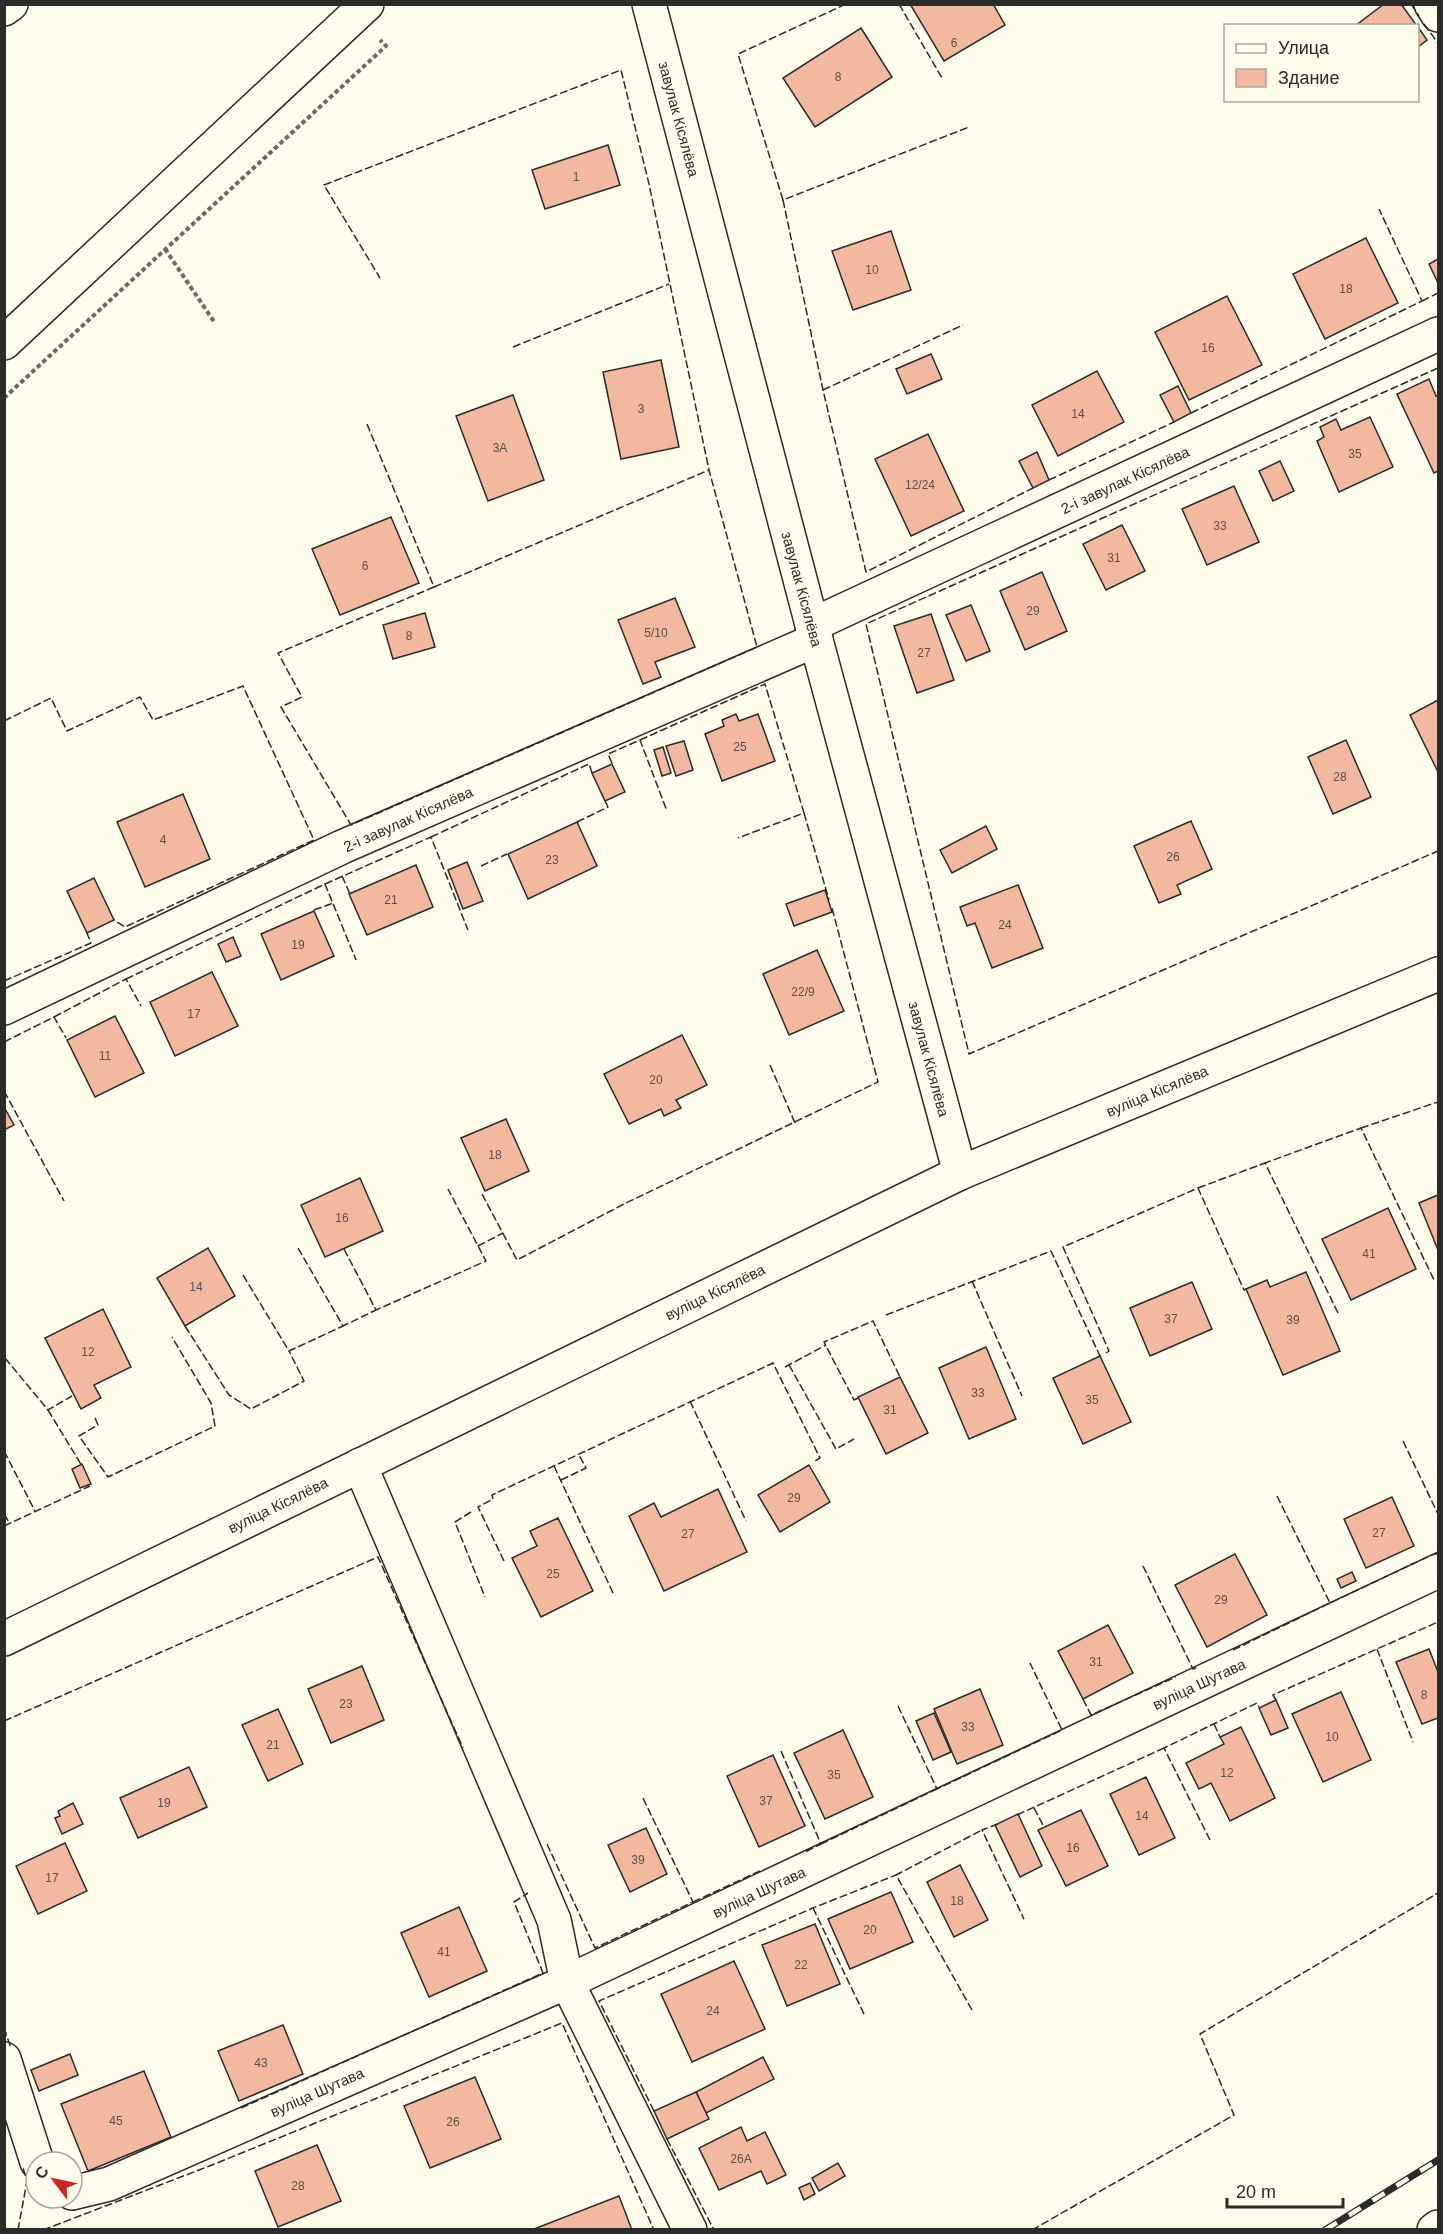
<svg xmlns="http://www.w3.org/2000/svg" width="1443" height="2234" font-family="Arial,sans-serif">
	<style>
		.building { fill: #f2b8a0; stroke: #2b2b2b; stroke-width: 1.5 }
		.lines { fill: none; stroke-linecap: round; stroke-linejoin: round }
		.street-casing { stroke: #2b2b2b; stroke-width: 36 }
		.secondary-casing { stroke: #2b2b2b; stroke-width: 36 }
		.primary-casing { stroke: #2b2b2b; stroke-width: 36 }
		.path { stroke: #6a6964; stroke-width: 4; stroke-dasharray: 4.5 3; stroke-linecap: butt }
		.street { stroke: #fdfbea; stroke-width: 33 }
		.secondary { stroke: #fdfbea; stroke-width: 33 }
		.primary { stroke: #fdfbea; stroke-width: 33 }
		.rail-casing { stroke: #2b2b2b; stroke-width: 7 }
		.rail { stroke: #fdfbea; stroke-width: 4.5; stroke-dasharray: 14; stroke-linecap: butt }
		.fence { stroke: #2b2b2b; stroke-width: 1.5; stroke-dasharray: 8 3; stroke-linecap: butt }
		.labels { text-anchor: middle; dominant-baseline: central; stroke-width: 4.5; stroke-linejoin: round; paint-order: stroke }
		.number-label { font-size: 12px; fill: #5d4e48 }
		.street-label { font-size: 15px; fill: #2b2b2b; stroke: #fdfbea }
	</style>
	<rect width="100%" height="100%" fill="#fdfbea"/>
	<g class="building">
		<path d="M 910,4 L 993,4 L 1005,25 L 944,61 Z"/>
		<path d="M 1384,4 L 1401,4 L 1417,26 L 1355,26 Z"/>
		<path d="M 1418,27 L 1427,40 L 1418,47 Z"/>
		<path d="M 861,28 L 892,77 L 815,127 L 783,78 Z"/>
		<path d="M 608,145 L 620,185 L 545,209 L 532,170 Z"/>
		<path d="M 891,231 L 911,290 L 853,310 L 832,251 Z"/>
		<path d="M 1366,238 L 1398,303 L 1325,339 L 1293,274 Z"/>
		<path d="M 1438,259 L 1438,283 L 1429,264 Z"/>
		<path d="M 1227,296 L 1262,365 L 1189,400 L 1155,332 Z"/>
		<path d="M 931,354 L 942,379 L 907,394 L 896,369 Z"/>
		<path d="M 661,360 L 679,447 L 621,459 L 603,372 Z"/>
		<path d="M 1097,371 L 1124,422 L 1058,456 L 1032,405 Z"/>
		<path d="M 1429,379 L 1436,396 L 1438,395 L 1438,471 L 1434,473 L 1397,394 Z"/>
		<path d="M 1178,386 L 1191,413 L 1174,422 L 1160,395 Z"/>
		<path d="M 513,395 L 544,480 L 488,501 L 456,416 Z"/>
		<path d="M 1370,417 L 1393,467 L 1339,492 L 1317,441 L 1324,437 L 1320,427 L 1336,419 L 1341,430 Z"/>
		<path d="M 928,434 L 964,511 L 911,536 L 875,459 Z"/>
		<path d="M 1037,452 L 1049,480 L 1033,488 L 1019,461 Z"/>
		<path d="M 1280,461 L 1294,491 L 1273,501 L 1259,471 Z"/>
		<path d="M 1234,486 L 1259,542 L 1207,565 L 1182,509 Z"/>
		<path d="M 391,517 L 419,583 L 340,615 L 312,549 Z"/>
		<path d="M 1122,525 L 1145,571 L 1106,590 L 1083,544 Z"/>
		<path d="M 1042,572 L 1067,631 L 1025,650 L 1000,591 Z"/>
		<path d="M 675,598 L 695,647 L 655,662 L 661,677 L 643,684 L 618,620 Z"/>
		<path d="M 971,605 L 990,651 L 966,661 L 946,615 Z"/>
		<path d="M 425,613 L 435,647 L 393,659 L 383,625 Z"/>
		<path d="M 931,614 L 954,680 L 917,693 L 894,626 Z"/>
		<path d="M 1438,700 L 1438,772 L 1410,715 Z"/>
		<path d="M 736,714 L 739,721 L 758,714 L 775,761 L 722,781 L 705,734 L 724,726 L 722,720 Z"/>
		<path d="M 1346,740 L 1371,797 L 1333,814 L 1308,757 Z"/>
		<path d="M 684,741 L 693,770 L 676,776 L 666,746 Z"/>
		<path d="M 663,747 L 671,773 L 662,776 L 654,750 Z"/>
		<path d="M 612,764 L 625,792 L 605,801 L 592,773 Z"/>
		<path d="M 183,794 L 210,859 L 145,887 L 117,822 Z"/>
		<path d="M 1191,821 L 1212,869 L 1177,885 L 1181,894 L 1159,903 L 1134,846 Z"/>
		<path d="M 577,822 L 597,866 L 528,899 L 508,854 Z"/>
		<path d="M 986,826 L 997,849 L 952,873 L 940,850 Z"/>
		<path d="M 467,862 L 483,901 L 463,909 L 448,870 Z"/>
		<path d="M 416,865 L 433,907 L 367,935 L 349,894 Z"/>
		<path d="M 94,878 L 114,920 L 87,933 L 67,891 Z"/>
		<path d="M 1018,885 L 1043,948 L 992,968 L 975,923 L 967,926 L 960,907 Z"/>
		<path d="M 825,890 L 832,912 L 794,926 L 786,904 Z"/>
		<path d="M 314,911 L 334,956 L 281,980 L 261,934 Z"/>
		<path d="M 233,937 L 241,956 L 226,962 L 218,944 Z"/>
		<path d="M 817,950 L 844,1011 L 789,1035 L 763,974 Z"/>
		<path d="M 212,972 L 238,1026 L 175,1056 L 150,1002 Z"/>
		<path d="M 115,1016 L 144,1073 L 95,1097 L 67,1040 Z"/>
		<path d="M 682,1035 L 707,1085 L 676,1100 L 681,1108 L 664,1116 L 661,1109 L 629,1124 L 604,1074 Z"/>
		<path d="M 4,1107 L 14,1125 L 4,1130 Z"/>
		<path d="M 506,1119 L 529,1171 L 485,1191 L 461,1138 Z"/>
		<path d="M 360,1178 L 383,1231 L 325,1257 L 301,1205 Z"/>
		<path d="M 1438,1195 L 1438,1250 L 1419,1203 Z"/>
		<path d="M 1388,1208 L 1416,1269 L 1351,1300 L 1322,1239 Z"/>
		<path d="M 208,1248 L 235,1296 L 185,1326 L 157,1278 Z"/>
		<path d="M 1306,1272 L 1340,1351 L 1283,1375 L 1246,1289 L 1267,1280 L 1270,1287 Z"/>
		<path d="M 1192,1282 L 1212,1329 L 1150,1356 L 1130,1308 Z"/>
		<path d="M 103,1309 L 131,1367 L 94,1385 L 101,1398 L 81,1409 L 45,1338 Z"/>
		<path d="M 986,1347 L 1016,1419 L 969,1439 L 939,1368 Z"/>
		<path d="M 1100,1356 L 1131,1422 L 1083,1444 L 1053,1378 Z"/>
		<path d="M 900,1377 L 928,1433 L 886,1454 L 858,1397 Z"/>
		<path d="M 82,1464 L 91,1484 L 80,1488 L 72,1469 Z"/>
		<path d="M 809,1465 L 830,1502 L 780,1532 L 758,1495 Z"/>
		<path d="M 718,1489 L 747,1552 L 664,1591 L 629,1516 L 654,1503 L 661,1517 Z"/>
		<path d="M 1392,1497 L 1414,1546 L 1366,1568 L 1344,1519 Z"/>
		<path d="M 558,1518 L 593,1591 L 541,1617 L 512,1558 L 537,1546 L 530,1531 Z"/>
		<path d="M 1235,1554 L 1267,1615 L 1207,1647 L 1175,1585 Z"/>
		<path d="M 1352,1572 L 1356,1581 L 1341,1588 L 1337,1579 Z"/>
		<path d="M 1108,1625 L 1133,1673 L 1083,1699 L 1058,1651 Z"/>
		<path d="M 1429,1649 L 1438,1672 L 1438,1718 L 1422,1724 L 1396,1662 Z"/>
		<path d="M 362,1666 L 384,1720 L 331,1743 L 308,1689 Z"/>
		<path d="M 980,1689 L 1003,1745 L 957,1764 L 934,1709 Z"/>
		<path d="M 1341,1692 L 1371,1760 L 1323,1782 L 1292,1714 Z"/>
		<path d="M 1276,1700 L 1288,1728 L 1271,1735 L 1259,1708 Z"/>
		<path d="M 278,1709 L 303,1764 L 268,1781 L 242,1725 Z"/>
		<path d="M 934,1713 L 951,1752 L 933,1760 L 916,1721 Z"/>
		<path d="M 1241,1727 L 1275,1798 L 1230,1821 L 1211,1783 L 1199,1789 L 1186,1763 L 1224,1744 L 1220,1737 Z"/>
		<path d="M 843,1730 L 873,1797 L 825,1819 L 794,1753 Z"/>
		<path d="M 773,1755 L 805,1826 L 759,1847 L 727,1776 Z"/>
		<path d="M 189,1767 L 207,1807 L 138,1838 L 120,1798 Z"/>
		<path d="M 1146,1777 L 1175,1838 L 1139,1855 L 1110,1794 Z"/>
		<path d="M 73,1803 L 83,1824 L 62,1834 L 55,1818 L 60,1816 L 58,1811 Z"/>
		<path d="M 1081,1810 L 1108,1866 L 1066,1886 L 1038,1830 Z"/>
		<path d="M 1018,1814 L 1042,1866 L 1020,1877 L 995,1825 Z"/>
		<path d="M 646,1828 L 667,1874 L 630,1892 L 608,1845 Z"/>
		<path d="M 65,1843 L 87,1891 L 38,1914 L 16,1866 Z"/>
		<path d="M 960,1865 L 988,1920 L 954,1937 L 927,1882 Z"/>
		<path d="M 891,1892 L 913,1942 L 850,1969 L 828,1919 Z"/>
		<path d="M 459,1907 L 487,1971 L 429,1997 L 401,1933 Z"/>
		<path d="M 815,1924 L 840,1984 L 787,2006 L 762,1945 Z"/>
		<path d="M 734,1961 L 765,2029 L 692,2062 L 661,1994 Z"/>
		<path d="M 283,2025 L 303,2074 L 239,2101 L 218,2051 Z"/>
		<path d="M 70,2054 L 78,2075 L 39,2091 L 31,2070 Z"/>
		<path d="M 763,2057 L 774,2079 L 706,2113 L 696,2092 Z"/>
		<path d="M 144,2071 L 171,2137 L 88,2171 L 61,2104 Z"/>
		<path d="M 475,2077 L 501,2139 L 430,2168 L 404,2106 Z"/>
		<path d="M 696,2092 L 709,2119 L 667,2139 L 654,2111 Z"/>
		<path d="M 741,2127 L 747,2141 L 765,2132 L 786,2175 L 767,2184 L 761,2171 L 719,2190 L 699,2148 Z"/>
		<path d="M 317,2145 L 341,2201 L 278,2227 L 255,2171 Z"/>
		<path d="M 838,2163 L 845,2176 L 819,2191 L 812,2178 Z"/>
		<path d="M 810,2183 L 815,2194 L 804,2200 L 799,2188 Z"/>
		<path d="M 619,2196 L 632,2230 L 534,2230 L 534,2229 Z"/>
	</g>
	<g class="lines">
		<g class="street-casing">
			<g id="street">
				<path d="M 1431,4 L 1438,15"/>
				<path d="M 812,625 L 1438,334"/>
				<path d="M 4,1008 L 342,847 L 816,640"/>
				<path d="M 360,1465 L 554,1920 L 567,1982 L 690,2230"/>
				<path d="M 4,1639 L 960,1173"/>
				<path d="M 4,2059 L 37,2162"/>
				<path d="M 72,2193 L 109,2184 L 567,1982 L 1438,1571"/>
				<path d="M 1434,2230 L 1438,2227"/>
			</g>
		</g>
		<g class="secondary-casing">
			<g id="secondary">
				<path d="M 649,4 L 816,640 L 960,1173 L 1438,974"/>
				<path d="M 4,343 L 367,4"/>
			</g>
		</g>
		<g class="primary-casing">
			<path id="primary" d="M 4,9 L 11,4"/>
		</g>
		<g class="path">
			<path d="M 165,249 L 215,323"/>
			<path d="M 4,398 L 386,46 L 380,40"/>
		</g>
		<use href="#street" class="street"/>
		<use href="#secondary" class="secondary"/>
		<use href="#primary" class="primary"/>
		<g class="rail-casing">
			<path id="rail" d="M 1325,2230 L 1438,2160"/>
		</g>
		<use href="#rail" class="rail"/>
		<g class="fence">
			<path d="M 846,4 L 738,54 L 783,200 L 969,127"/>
			<path d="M 899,4 L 942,78"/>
			<path d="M 1411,4 L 1419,16"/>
			<path d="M 1424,24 L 1438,43"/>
			<path d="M 783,200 L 823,390 L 866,572 L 1033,488"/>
			<path d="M 1422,301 L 1438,293"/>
			<path d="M 513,347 L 669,284"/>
			<path d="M 1438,368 L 866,624 L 969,1054 L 1438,851"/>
			<path d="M 823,390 L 963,325"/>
			<path d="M 1191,413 L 1422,301 L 1379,209"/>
			<path d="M 367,424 L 434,587 L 278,653 L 302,697 L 281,707 L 351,825 L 757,647 L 709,470 L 649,184 L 621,70 L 324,185 L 380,278"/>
			<path d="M 1049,480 L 1174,422"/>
			<path d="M 434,587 L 709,470"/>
			<path d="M 4,721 L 51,698 L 67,731 L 140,697 L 153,720 L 243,686 L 314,840 L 125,927 L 114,920"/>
			<path d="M 640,740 L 765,684 L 804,813 L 738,838"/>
			<path d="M 612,763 L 608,754 L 640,740 L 667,811"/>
			<path d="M 804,813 L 829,900"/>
			<path d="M 577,822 L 608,807 L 605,801"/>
			<path d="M 431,837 L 589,764 L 592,773"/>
			<path d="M 481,866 L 507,854"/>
			<path d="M 342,876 L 350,894"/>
			<path d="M 325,884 L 431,837 L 468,930"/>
			<path d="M 314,910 L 333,903"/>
			<path d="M 126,979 L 325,884 L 356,960"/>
			<path d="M 4,981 L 91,943 L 87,933"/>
			<path d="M 54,1017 L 126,979 L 141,1006"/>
			<path d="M 4,1042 L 54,1017 L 66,1038"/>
			<path d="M 770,1065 L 795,1123"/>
			<path d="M 4,1091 L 64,1201"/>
			<path d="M 1361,1128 L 1438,1102"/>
			<path d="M 1198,1188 L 1265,1163"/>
			<path d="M 482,1194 L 517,1260 L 624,1204 L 878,1082 L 832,908"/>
			<path d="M 478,1246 L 503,1233"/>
			<path d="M 298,1248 L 343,1326 L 376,1310"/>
			<path d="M 344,1249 L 376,1310 L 486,1261 L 448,1189"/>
			<path d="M 243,1275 L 289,1351 L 343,1326"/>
			<path d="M 972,1281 L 1022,1396"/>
			<path d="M 1338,1313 L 1265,1163 L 1361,1128 L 1434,1280"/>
			<path d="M 886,1315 L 1051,1251 L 1100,1356 L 1103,1355"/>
			<path d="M 185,1326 L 229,1395 L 251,1409 L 304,1381 L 289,1351"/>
			<path d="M 1106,1353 L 1109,1351 L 1063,1247 L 1198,1188 L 1244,1290 L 1246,1289"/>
			<path d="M 5,1358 L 48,1410 L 72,1396"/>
			<path d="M 789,1365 L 836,1449 L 854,1439"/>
			<path d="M 785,1367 L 826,1345"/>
			<path d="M 858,1398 L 854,1400 L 824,1342 L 873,1321 L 900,1377"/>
			<path d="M 690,1401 L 746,1521"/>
			<path d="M 48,1410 L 82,1466"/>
			<path d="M 95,1418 L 98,1425 L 79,1436 L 108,1477 L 215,1426 L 211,1403 L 172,1337"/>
			<path d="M 1403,1441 L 1438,1514"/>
			<path d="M 4,1451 L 35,1511"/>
			<path d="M 554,1466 L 613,1593"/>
			<path d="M 561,1480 L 586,1468 L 579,1455"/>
			<path d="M 1277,1496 L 1330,1603 L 1438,1552"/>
			<path d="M 471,1512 L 455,1522 L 485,1597"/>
			<path d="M 4,1514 L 10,1524"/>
			<path d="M 4,1526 L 90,1486"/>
			<path d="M 504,1561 L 478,1507 L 493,1499 L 492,1495 L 773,1363 L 820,1458 L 815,1461"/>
			<path d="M 1143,1566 L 1193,1669 L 1198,1667"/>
			<path d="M 1377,1649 L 1413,1742"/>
			<path d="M 1233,1650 L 1330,1603"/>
			<path d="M 1083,1699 L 1091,1715 L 1176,1677"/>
			<path d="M 1276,1700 L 1273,1695 L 1438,1622"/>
			<path d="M 898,1706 L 937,1789 L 1062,1730 L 1030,1663"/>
			<path d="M 4,1721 L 378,1557 L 463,1748"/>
			<path d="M 1214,1724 L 1220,1737"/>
			<path d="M 781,1751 L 821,1844 L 803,1853"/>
			<path d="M 1034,1808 L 1044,1827"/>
			<path d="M 1017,1815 L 1164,1748"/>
			<path d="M 998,1824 L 982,1830 L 1024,1919"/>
			<path d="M 1210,1840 L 1164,1748 L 1257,1703 L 1259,1707"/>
			<path d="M 547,1844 L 595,1948 L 693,1902 L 642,1796"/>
			<path d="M 821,1844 L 937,1789"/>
			<path d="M 693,1902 L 760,1871"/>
			<path d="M 813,1908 L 864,2014"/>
			<path d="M 972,2010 L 896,1875 L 982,1830"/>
			<path d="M 4,2028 L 11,2048"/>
			<path d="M 241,2108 L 543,1973 L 514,1902 L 528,1893"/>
			<path d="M 654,2111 L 599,2001 L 813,1908 L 896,1875"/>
			<path d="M 667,2139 L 714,2230"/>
			<path d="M 18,2230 L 27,2181 L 23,2168"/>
			<path d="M 43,2230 L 212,2165 L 562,2023 L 654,2230"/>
			<path d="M 1032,2230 L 1234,2115 L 1200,2034 L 1438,1893"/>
		</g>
	</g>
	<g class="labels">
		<g class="number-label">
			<text x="954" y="43">6</text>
			<text x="838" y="77">8</text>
			<text x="576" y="177">1</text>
			<text x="872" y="270">10</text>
			<text x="1346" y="289">18</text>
			<text x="1208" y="348">16</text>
			<text x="641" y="409">3</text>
			<text x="1078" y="414">14</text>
			<text x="500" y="448">3А</text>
			<text x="1355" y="454">35</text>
			<text x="920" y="485">12/24</text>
			<text x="1220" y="526">33</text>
			<text x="1114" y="558">31</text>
			<text x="365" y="566">6</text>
			<text x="1033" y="611">29</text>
			<text x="656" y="633">5/10</text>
			<text x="409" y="636">8</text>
			<text x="924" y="653">27</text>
			<text x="740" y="747">25</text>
			<text x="1340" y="777">28</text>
			<text x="163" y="840">4</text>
			<text x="1173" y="857">26</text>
			<text x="552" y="860">23</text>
			<text x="391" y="900">21</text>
			<text x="1005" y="925">24</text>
			<text x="298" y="945">19</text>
			<text x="803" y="992">22/9</text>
			<text x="194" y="1014">17</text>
			<text x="105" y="1056">11</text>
			<text x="656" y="1080">20</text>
			<text x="495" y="1155">18</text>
			<text x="342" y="1218">16</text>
			<text x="1369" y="1254">41</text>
			<text x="196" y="1287">14</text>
			<text x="1171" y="1319">37</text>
			<text x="1293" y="1320">39</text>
			<text x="88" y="1352">12</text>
			<text x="978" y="1393">33</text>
			<text x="1092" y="1400">35</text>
			<text x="890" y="1410">31</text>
			<text x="794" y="1498">29</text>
			<text x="1379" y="1533">27</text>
			<text x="688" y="1534">27</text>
			<text x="553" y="1574">25</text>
			<text x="1221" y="1600">29</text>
			<text x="1096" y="1662">31</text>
			<text x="1424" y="1695">8</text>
			<text x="346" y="1704">23</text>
			<text x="968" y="1727">33</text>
			<text x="1332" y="1737">10</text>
			<text x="273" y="1745">21</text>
			<text x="1227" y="1773">12</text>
			<text x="834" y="1775">35</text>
			<text x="766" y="1801">37</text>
			<text x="164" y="1803">19</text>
			<text x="1142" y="1816">14</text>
			<text x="1073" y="1848">16</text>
			<text x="638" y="1860">39</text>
			<text x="52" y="1878">17</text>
			<text x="957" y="1901">18</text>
			<text x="870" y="1930">20</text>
			<text x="444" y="1952">41</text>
			<text x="801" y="1965">22</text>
			<text x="713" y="2011">24</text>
			<text x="261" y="2063">43</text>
			<text x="116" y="2121">45</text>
			<text x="453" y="2122">26</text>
			<text x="741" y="2159">26А</text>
			<text x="298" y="2186">28</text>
		</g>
		<g class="street-label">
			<text transform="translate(679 119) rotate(75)">завулак Кісялёва</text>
			<text transform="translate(1125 480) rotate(-25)">2-і завулак Кісялёва</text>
			<text transform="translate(802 589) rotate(75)">завулак Кісялёва</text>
			<text transform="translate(408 819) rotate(-24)">2-і завулак Кісялёва</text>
			<text transform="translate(929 1059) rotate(75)">завулак Кісялёва</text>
			<text transform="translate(1157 1091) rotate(-23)">вуліца Кісялёва</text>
			<text transform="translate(715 1292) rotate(-26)">вуліца Кісялёва</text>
			<text transform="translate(278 1505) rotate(-26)">вуліца Кісялёва</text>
			<text transform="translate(1199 1684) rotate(-25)">вуліца Шутава</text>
			<text transform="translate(759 1892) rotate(-25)">вуліца Шутава</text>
			<text transform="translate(317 2092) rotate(-24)">вуліца Шутава</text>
		</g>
	</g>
	<rect width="1443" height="2234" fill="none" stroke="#2b2b2b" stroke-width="12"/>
	<rect x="1224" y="24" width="195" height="78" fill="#fdfbea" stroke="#a9a89e" stroke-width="1.5"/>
	<rect x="1236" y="44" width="30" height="9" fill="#fdfbea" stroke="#a9a89e" stroke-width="1.5"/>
	<text x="1278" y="54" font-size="18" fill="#2b2b2b">Улица</text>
	<rect x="1236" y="69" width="30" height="18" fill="#f2b8a0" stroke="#a9a89e" stroke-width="1.5"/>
	<text x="1278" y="84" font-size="18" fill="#2b2b2b">Здание</text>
	<g transform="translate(54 2180) rotate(302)"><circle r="28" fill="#fdfbea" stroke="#a9a89e" stroke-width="1.5"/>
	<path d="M0-4.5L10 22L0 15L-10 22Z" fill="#c62828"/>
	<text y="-9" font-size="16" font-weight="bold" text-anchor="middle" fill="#2b2b2b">С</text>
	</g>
	<path d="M1227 2198v9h116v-9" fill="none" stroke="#2b2b2b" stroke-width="3"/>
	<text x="1236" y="2198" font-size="18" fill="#2b2b2b" stroke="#fdfbea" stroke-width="4.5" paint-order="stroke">20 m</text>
</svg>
